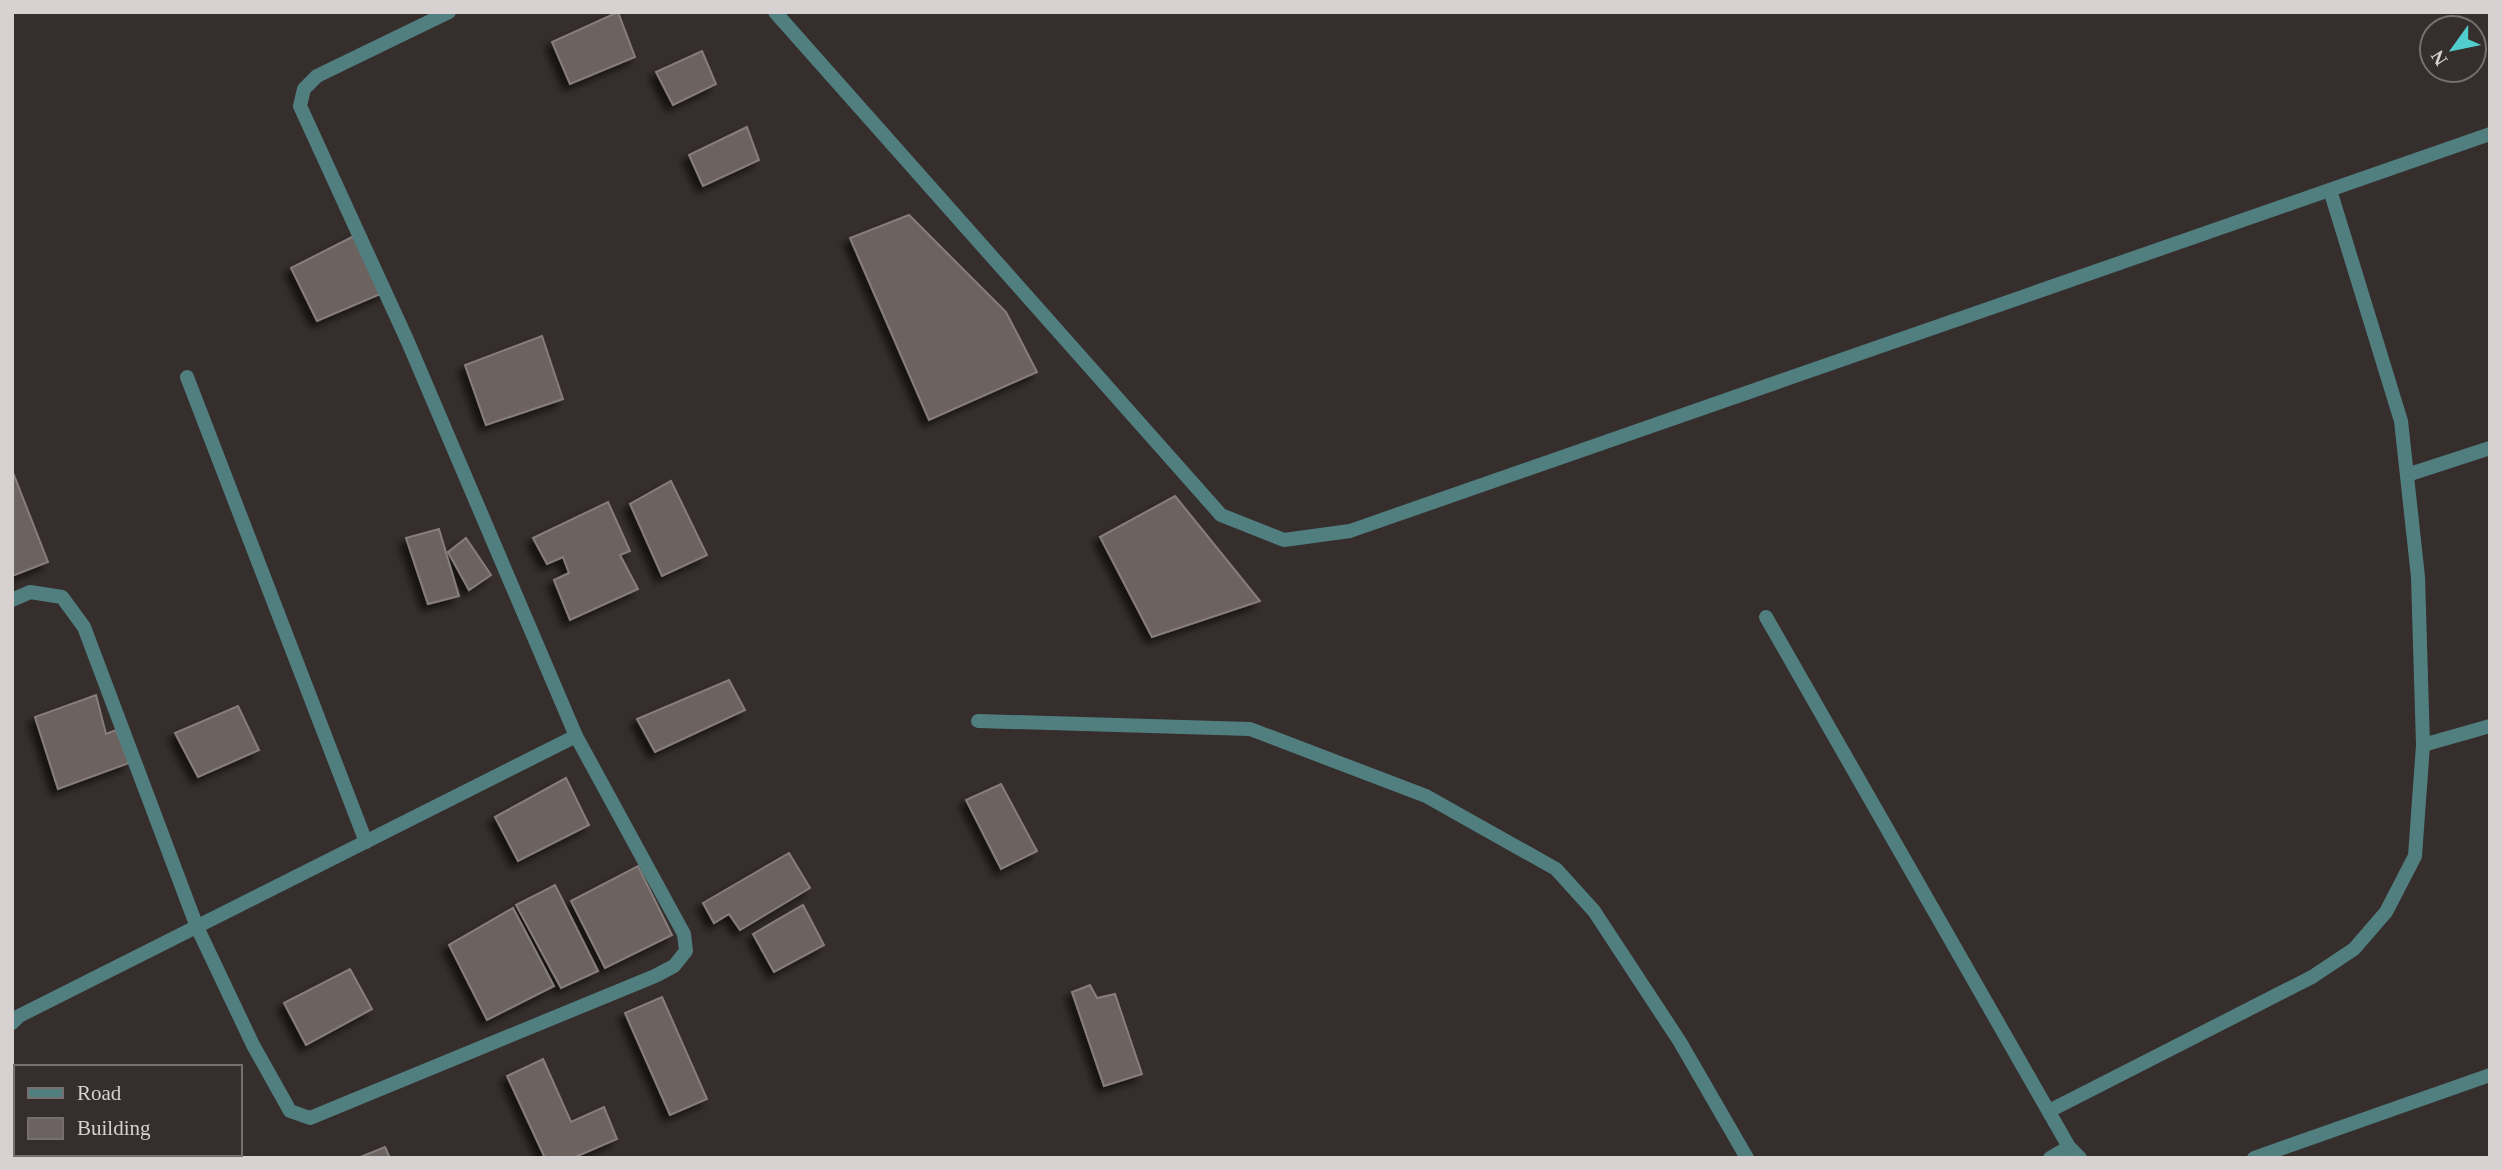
<svg xmlns="http://www.w3.org/2000/svg" width="2502" height="1170" font-family="'Times New Roman',serif">
	<style>
		.building { fill: #6c6261; stroke: #877d7c; stroke-width: 2; filter: url(#shadow) }
		.lines { fill: none; stroke-linecap: round; stroke-linejoin: round }
		.minor { stroke: #517f7f; stroke-width: 14 }
	</style>
	<defs>
		<filter id="shadow"><feDropShadow dx="-6" dy="6" stdDeviation="3.5" flood-color="#0009"/></filter>
	</defs>
	<rect width="100%" height="100%" fill="#362d2d"/>
	<g class="building">
		<path d="M 618,12 L 635,57 L 570,84 L 552,42 Z"/>
		<path d="M 702,51 L 716,84 L 673,105 L 656,72 Z"/>
		<path d="M 747,127 L 759,160 L 703,186 L 689,155 Z"/>
		<path d="M 909,215 L 1006,312 L 1037,372 L 929,420 L 850,238 Z"/>
		<path d="M 360,233 L 385,292 L 317,321 L 291,268 Z"/>
		<path d="M 542,336 L 563,399 L 486,425 L 465,365 Z"/>
		<path d="M 12,470 L 48,562 L 12,576 Z"/>
		<path d="M 671,481 L 707,555 L 662,576 L 630,504 Z"/>
		<path d="M 1175,496 L 1260,601 L 1152,637 L 1100,537 Z"/>
		<path d="M 608,502 L 630,551 L 620,555 L 638,589 L 570,620 L 554,580 L 569,573 L 563,557 L 547,564 L 533,538 Z"/>
		<path d="M 439,529 L 459,596 L 428,604 L 406,538 Z"/>
		<path d="M 466,538 L 491,575 L 469,590 L 448,552 Z"/>
		<path d="M 729,680 L 745,710 L 655,752 L 637,719 Z"/>
		<path d="M 96,695 L 106,734 L 116,730 L 129,763 L 58,789 L 35,717 Z"/>
		<path d="M 238,706 L 259,750 L 198,777 L 175,733 Z"/>
		<path d="M 566,778 L 589,825 L 518,861 L 495,817 Z"/>
		<path d="M 1001,784 L 1037,851 L 1001,869 L 966,800 Z"/>
		<path d="M 789,853 L 810,888 L 740,930 L 729,914 L 714,923 L 703,903 Z"/>
		<path d="M 638,866 L 672,935 L 605,968 L 571,901 Z"/>
		<path d="M 555,885 L 598,971 L 561,988 L 516,905 Z"/>
		<path d="M 803,905 L 824,945 L 774,972 L 753,934 Z"/>
		<path d="M 513,908 L 554,986 L 487,1020 L 449,945 Z"/>
		<path d="M 350,969 L 372,1009 L 306,1045 L 284,1003 Z"/>
		<path d="M 1090,985 L 1097,998 L 1115,994 L 1142,1074 L 1104,1086 L 1072,992 Z"/>
		<path d="M 662,997 L 707,1099 L 670,1115 L 625,1013 Z"/>
		<path d="M 543,1059 L 571,1122 L 604,1107 L 617,1139 L 573,1158 L 545,1158 L 507,1076 Z"/>
		<path d="M 385,1147 L 390,1158 L 358,1158 Z"/>
	</g>
	<g class="lines">
		<g class="minor">
			<path d="M 775,12 L 1221,515 L 1284,540 L 1350,531 L 2490,134"/>
			<path d="M 2330,190 L 2401,421 L 2418,577 L 2423,745"/>
			<path d="M 187,377 L 366,842"/>
			<path d="M 2407,475 L 2490,448"/>
			<path d="M 12,600 L 30,592 L 62,597 L 84,627 L 197,927 L 253,1045 L 290,1111 L 310,1118 L 655,976 L 674,966 L 686,951 L 684,934 L 576,736 L 408,342 L 300,106 L 304,89 L 317,76 L 449,12"/>
			<path d="M 1766,617 L 2069,1147 L 2080,1158"/>
			<path d="M 978,721 L 1250,729 L 1426,796 L 1556,869 L 1594,911 L 1680,1042 L 1747,1158"/>
			<path d="M 12,1023 L 19,1016 L 576,736"/>
			<path d="M 2049,1111 L 2312,977 L 2354,949 L 2386,912 L 2415,856 L 2423,745 L 2490,726"/>
			<path d="M 12,1135 L 16,1143"/>
			<path d="M 21,1154 L 23,1158"/>
			<path d="M 2050,1158 L 2069,1147"/>
			<path d="M 2254,1158 L 2490,1075"/>
		</g>
	</g>
	<rect width="2502" height="1170" fill="none" stroke="#d7d1d1" stroke-width="28"/>
	<rect x="14" y="1065" width="228" height="91" fill="#362d2d" stroke="#766f6f" stroke-width="2"/>
	<rect x="28" y="1088" width="35" height="10" fill="#517f7f" stroke="#766f6f" stroke-width="2"/>
	<text x="77" y="1100" font-size="21" fill="#d7d1d1">Road</text>
	<rect x="28" y="1118" width="35" height="21" fill="#6c6261" stroke="#766f6f" stroke-width="2"/>
	<text x="77" y="1135" font-size="21" fill="#d7d1d1">Building</text>
	<g transform="translate(2453 49) rotate(237)"><circle r="33" fill="#362d2d" stroke="#766f6f" stroke-width="2"/>
	<path d="M0-5L12 26L0 18L-12 26Z" fill="#52cdcd"/>
	<text y="-10" font-size="19" font-weight="bold" text-anchor="middle" fill="#d7d1d1">N</text>
	</g>
</svg>
